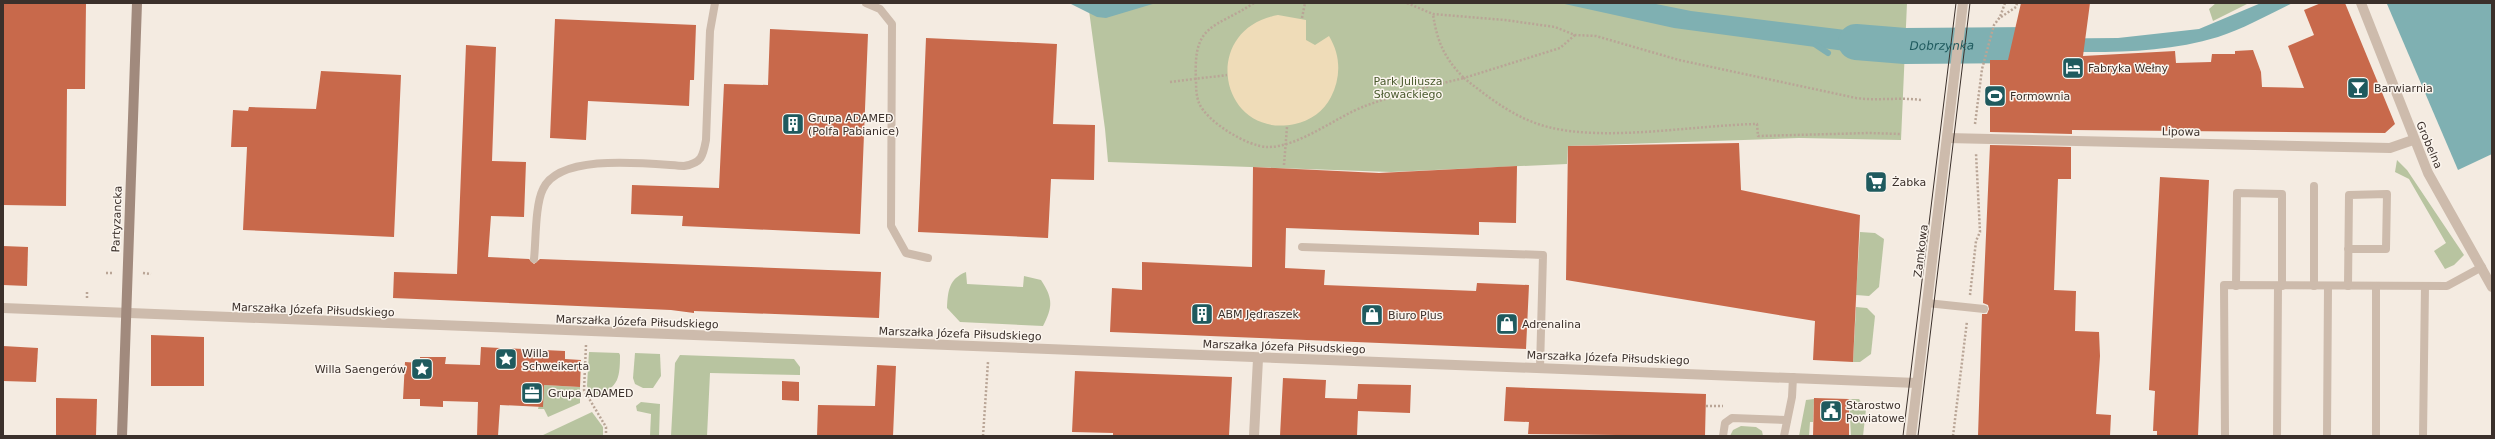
<svg xmlns="http://www.w3.org/2000/svg" width="2495" height="439" font-family="'DejaVu Sans',sans-serif">
	<style>
		.green { fill: #b8c4a0 }
		.sand { fill: #efdcb8 }
		.water { fill: #7fb0b2 }
		.lines { fill: none; stroke-linecap: round; stroke-linejoin: round }
		.stream { stroke: #7fb0b2; stroke-width: 6 }
		.river { stroke: #7fb0b2; stroke-width: 36 }
		.building { fill: #c8694b }
		.path { stroke: #b9a596; stroke-width: 2.5; stroke-dasharray: 2 2; stroke-linecap: butt }
		.service { stroke: #cdbbac; stroke-width: 8 }
		.pedestrian { stroke: #cdbbac; stroke-width: 10 }
		.minor { stroke: #cdbbac; stroke-width: 10 }
		.tertiary { stroke: #cdbbac; stroke-width: 10 }
		.secondary { stroke: #a18a7d; stroke-width: 10 }
		.tram { stroke: #3b302b; stroke-width: 1 }
		.labels { text-anchor: middle; dominant-baseline: central; stroke-width: 3; stroke-linejoin: round; paint-order: stroke }
		.poi-label { font-size: 11px; fill: #3b302b; stroke: #fbf5ee; text-anchor: start }
		.park-label { font-size: 11px; fill: #4a5a2e; stroke: #fbf5ee }
		.street-label { font-size: 11px; fill: #3b302b; stroke: #fbf5ee }
		.water-label { font-size: 12px; font-style: italic; fill: #1f5a5e; stroke: #fbf5ee }
	</style>
	<rect width="100%" height="100%" fill="#f4ebe1"/>
	<g class="green">
		<path d="M 1088,3 L 1907,3 L 1901,140 L 1799,138 L 1568,146 L 1567,164 L 1391,172 L 1108,162 L 1105,129 Z"/>
		<path d="M 2216,3 L 2249,3 L 2213,21 L 2209,9 Z"/>
		<path d="M 2397,160 L 2407,170 L 2464,255 L 2454,265 L 2445,269 L 2434,251 L 2446,243 L 2409,179 L 2395,172 Z"/>
		<path d="M 1860,232 L 1875,233 L 1884,239 L 1879,287 L 1869,296 L 1856,295 Z"/>
		<path d="M 966,272 L 967,284 L 1023,287 L 1024,276 L 1041,280 C 1053,298 1053,307 1043,326 L 960,322 L 947,308 C 948,290 949,279 966,272 Z"/>
		<path d="M 1856,307 L 1867,308 L 1875,316 L 1871,354 L 1860,362 L 1853,362 Z"/>
		<path d="M 589,352 L 619,353 L 620,355 C 620,382 617,387 593,398 L 587,386 Z"/>
		<path d="M 635,353 L 660,354 L 661,376 L 653,388 L 643,388 L 635,384 L 633,378 Z"/>
		<path d="M 680,355 L 794,359 L 800,367 L 800,375 L 710,373 L 707,436 L 671,436 L 675,363 Z"/>
		<path d="M 544,385 L 580,387 L 580,403 L 548,417 L 544,409 L 538,409 Z"/>
		<path d="M 1814,399 L 1813,422 L 1810,422 L 1809,436 L 1799,436 L 1806,400 Z"/>
		<path d="M 1849,399 L 1859,399 L 1866,409 L 1863,436 L 1851,436 Z"/>
		<path d="M 641,402 L 660,404 L 659,436 L 650,436 L 651,414 L 637,411 L 636,406 Z"/>
		<path d="M 592,412 L 603,427 L 603,436 L 541,436 Z"/>
		<path d="M 1741,426 L 1756,427 L 1762,431 L 1763,436 L 1730,436 L 1733,430 Z"/>
	</g>
	<path class="sand" d="M 1278,15 L 1306,20 L 1306,40 L 1315,45 L 1329,36 C 1341,56 1341,77 1331,97 C 1324,111 1310,121 1295,124 C 1220,140 1198,30 1278,15 Z"/>
	<g class="water">
		<path d="M 1069,3 L 1156,3 L 1106,18 L 1097,17 Z"/>
		<path d="M 1560,3 L 1651,3 L 1691,11 L 1862,32 L 1905,30 L 1904,59 L 1674,28 Z"/>
		<path d="M 2261,3 L 2293,3 C 2269,14 2244,29 2218,37 C 2149,58 2073,51 2002,51 L 2002,39 L 2118,38 L 2199,29 Z"/>
		<path d="M 2391,3 L 2492,3 L 2492,154 L 2458,170 L 2387,4 Z"/>
	</g>
	<g class="lines">
		<path class="stream" d="M 1816,45 L 1828,53"/>
		<path class="river" id="s1" d="M 1856,42 L 1905,46 L 2052,45"/>
	</g>
	<g class="building">
		<path d="M 3,3 L 86,3 L 85,89 L 67,89 L 66,206 L 3,205 Z"/>
		<path d="M 2021,3 L 2090,3 L 2083,56 L 2175,51 L 2176,63 L 2211,62 L 2212,54 L 2235,54 L 2235,51 L 2253,50 L 2261,72 L 2262,87 L 2304,88 L 2288,46 L 2314,35 L 2304,10 L 2321,3 L 2345,3 L 2395,124 L 2385,133 L 2072,130 L 2072,134 L 1990,132 L 1990,60 L 2008,60 Z"/>
		<path d="M 555,19 L 696,25 L 694,80 L 690,80 L 689,106 L 588,101 L 586,140 L 550,138 Z"/>
		<path d="M 770,29 L 868,34 L 860,234 L 682,226 L 683,216 L 631,214 L 632,185 L 719,188 L 724,84 L 768,85 Z"/>
		<path d="M 926,38 L 1057,44 L 1053,124 L 1095,125 L 1094,180 L 1051,179 L 1048,238 L 918,232 Z"/>
		<path d="M 466,45 L 496,47 L 492,161 L 526,162 L 524,217 L 491,216 L 488,257 L 529,259 L 534,264 L 540,259 L 881,272 L 879,318 L 694,311 L 694,313 L 671,310 L 393,298 L 394,272 L 457,274 Z"/>
		<path d="M 321,71 L 401,75 L 394,237 L 243,230 L 247,147 L 231,147 L 233,110 L 248,111 L 249,107 L 316,109 Z"/>
		<path d="M 1739,143 L 1741,190 L 1860,215 L 1853,362 L 1813,360 L 1815,321 L 1566,280 L 1568,146 Z"/>
		<path d="M 1990,145 L 2071,147 L 2071,179 L 2058,179 L 2054,290 L 2076,291 L 2075,331 L 2099,332 L 2100,356 L 2096,414 L 2111,415 L 2110,436 L 1978,436 L 1982,314 L 1987,314 L 1989,309 L 1988,305 L 1983,303 Z"/>
		<path d="M 1517,166 L 1516,223 L 1479,222 L 1479,235 L 1286,228 L 1285,268 L 1325,270 L 1324,285 L 1476,291 L 1477,283 L 1529,285 L 1526,349 L 1110,332 L 1112,288 L 1142,290 L 1142,262 L 1252,267 L 1253,167 L 1379,173 Z"/>
		<path d="M 2160,177 L 2209,180 L 2198,436 L 2157,436 L 2157,431 L 2153,431 L 2155,391 L 2149,390 Z"/>
		<path d="M 3,246 L 28,247 L 27,286 L 3,285 Z"/>
		<path d="M 151,335 L 204,337 L 204,386 L 151,386 Z"/>
		<path d="M 3,346 L 38,348 L 36,382 L 3,381 Z"/>
		<path d="M 481,347 L 565,351 L 565,359 L 581,360 L 580,387 L 544,385 L 543,407 L 500,405 L 498,436 L 477,436 L 478,402 L 443,401 L 443,407 L 420,406 L 420,399 L 403,399 L 405,362 L 420,363 L 420,357 L 446,357 L 445,364 L 480,365 Z"/>
		<path d="M 877,365 L 896,366 L 893,436 L 817,436 L 818,405 L 875,406 Z"/>
		<path d="M 1075,371 L 1232,377 L 1229,436 L 1113,436 L 1113,433 L 1072,432 Z"/>
		<path d="M 1283,378 L 1326,380 L 1325,398 L 1357,399 L 1358,384 L 1411,385 L 1410,413 L 1358,411 L 1357,436 L 1280,436 Z"/>
		<path d="M 782,381 L 799,382 L 799,401 L 782,400 Z"/>
		<path d="M 1506,387 L 1706,394 L 1705,436 L 1528,434 L 1529,422 L 1504,421 Z"/>
		<path d="M 56,398 L 97,399 L 96,436 L 56,436 Z"/>
		<path d="M 1814,398 L 1849,399 L 1849,436 L 1813,436 Z"/>
	</g>
	<g class="lines">
		<g class="path">
			<path d="M 1254,3 C 1214,29 1193,23 1196,79 C 1196,87 1196,95 1199,103 C 1207,122 1248,147 1268,147 C 1299,147 1336,117 1365,106 C 1397,94 1431,86 1464,78 C 1445,59 1437,42 1433,14"/>
			<path d="M 1407,3 L 1433,14 L 1505,20 L 1555,27 L 1575,35 L 1596,36 L 1679,60 L 1856,98 C 1878,101 1899,97 1921,100"/>
			<path d="M 2001,17 L 2016,7 L 2017,3"/>
			<path d="M 1302,18 L 1305,3"/>
			<path d="M 1575,35 L 1560,48 L 1464,78 C 1489,98 1516,119 1548,127 C 1607,142 1695,125 1757,124 L 1758,136 L 1869,133 L 1901,134"/>
			<path d="M 1170,82 L 1227,75"/>
			<path d="M 1975,124 L 1982,69 L 1994,25 L 2000,17 L 2005,3"/>
			<path d="M 1284,165 L 1287,127"/>
			<path d="M 106,273 L 114,273"/>
			<path d="M 143,273 L 151,274"/>
			<path d="M 1970,295 L 1976,241 L 1980,232 L 1976,153"/>
			<path d="M 87,298 L 87,290"/>
			<path d="M 586,345 L 584,390 L 606,427 L 606,436"/>
			<path d="M 1706,406 L 1723,406"/>
			<path d="M 983,436 L 988,362"/>
			<path d="M 1953,436 L 1967,321"/>
		</g>
		<g class="service">
			<path d="M 866,3 L 880,9 L 892,24 L 891,226 L 906,253 L 928,258"/>
			<path d="M 2314,186 L 2314,286"/>
			<path d="M 1302,247 L 1543,255 L 1540,368"/>
			<path d="M 534,259 C 536,241 535,205 543,189 C 560,152 650,164 684,166 C 702,163 703,156 706,140 L 710,31 L 715,3"/>
			<path d="M 2236,286 L 2237,193 L 2282,194 L 2282,286"/>
			<path d="M 2348,286 L 2349,195 L 2387,194 L 2386,249 L 2348,249"/>
			<path d="M 1927,303 L 1984,309"/>
			<path d="M 1723,436 L 1725,423 L 1732,418 L 1787,420"/>
			<path d="M 1784,436 L 1792,397 L 1793,377"/>
			<path d="M 2225,436 L 2224,285 L 2447,286 L 2482,267"/>
			<path d="M 2277,436 L 2278,286"/>
			<path d="M 2327,436 L 2328,286"/>
			<path d="M 2376,436 L 2376,286"/>
			<path d="M 2423,436 L 2425,286"/>
		</g>
		<path class="pedestrian" d="M 1947,138 L 2390,148 L 2413,140"/>
		<g class="minor">
			<path d="M 2361,3 L 2428,173 L 2492,287"/>
			<path d="M 1254,436 L 1258,359"/>
		</g>
		<g class="tertiary">
			<path d="M 3,308 L 1917,383"/>
			<path d="M 1911,436 L 1963,3"/>
		</g>
		<path class="secondary" d="M 122,436 L 137,3"/>
		<g class="tram">
			<path d="M 1903,436 L 1956,3"/>
			<path d="M 1918,436 L 1970,3"/>
		</g>
	</g>
	<defs>
		<g id="hotel-square" transform="scale(1.15)"><rect x="-9" y="-9" width="18" height="18" rx="4" fill="#1f5a5e" stroke="#fbf5ee"/><path d="M-6-4.5h1.5V1H6V5H4.5V3h-9V5H-6ZM-4 0a1.8 1.8 0 1 1 3.6 0ZM.5 0V-2.5h3Q6-2.5 6 0Z" fill="#fff"/></g>
		<g id="bar-square" transform="scale(1.15)"><rect x="-9" y="-9" width="18" height="18" rx="4" fill="#1f5a5e" stroke="#fbf5ee"/><path d="M-6-5H6L.8 .8V4.5H3.5V6h-7V4.5H-.8V.8Z" fill="#fff"/></g>
		<g id="stadium-square" transform="scale(1.15)"><rect x="-9" y="-9" width="18" height="18" rx="4" fill="#1f5a5e" stroke="#fbf5ee"/><path d="M0-5a6.5 5 0 1 0 0 10a6.5 5 0 1 0 0-10ZM-3.5-1.8h7v3.6h-7Z" fill="#fff"/></g>
		<g id="building-square" transform="scale(1.15)"><rect x="-9" y="-9" width="18" height="18" rx="4" fill="#1f5a5e" stroke="#fbf5ee"/><path d="M-4-6H4V6H1V3H-1V6H-4ZM-2.5-4.3h1.7v1.8h-1.7ZM.8-4.3h1.7v1.8H.8ZM-2.5-1h1.7V.8h-1.7ZM.8-1h1.7V.8H.8Z" fill="#fff"/></g>
		<g id="supermarket-square" transform="scale(1.15)"><rect x="-9" y="-9" width="18" height="18" rx="4" fill="#1f5a5e" stroke="#fbf5ee"/><path d="M-6-5.5h2.5l.6 2H6L4.5 2H-2.5L-4.4-4H-6ZM-1.5 3.2a1.3 1.3 0 1 0 .1 0ZM3 3.2a1.3 1.3 0 1 0 .1 0Z" fill="#fff"/></g>
		<g id="shop-square" transform="scale(1.15)"><rect x="-9" y="-9" width="18" height="18" rx="4" fill="#1f5a5e" stroke="#fbf5ee"/><path d="M-5-2.5h2.3a2.7 3.5 0 0 1 5.4 0H5L5.5 6h-11ZM-1.5-2.5h3a1.5 2.3 0 0 0-3 0Z" fill="#fff"/></g>
		<g id="sight-square" transform="scale(1.15)"><rect x="-9" y="-9" width="18" height="18" rx="4" fill="#1f5a5e" stroke="#fbf5ee"/><path d="M0-6L1.8-2.2L6-1.7L2.9 1.2L3.7 5.4L0 3.3L-3.7 5.4L-2.9 1.2L-6-1.7L-1.8-2.2Z" fill="#fff"/></g>
		<g id="office-square" transform="scale(1.15)"><rect x="-9" y="-9" width="18" height="18" rx="4" fill="#1f5a5e" stroke="#fbf5ee"/><path d="M-6-3h4V-5.5h4V-3h4V5H-6ZM-1-4.5V-3h2v-1.5ZM-6 0V1H6V0Z" fill="#fff"/></g>
		<g id="civic-square" transform="scale(1.15)"><rect x="-9" y="-9" width="18" height="18" rx="4" fill="#1f5a5e" stroke="#fbf5ee"/><path d="M-.6-6.5H3V-4.5H.6V-3L4-1V1h2V6H-6V1h2V-1L-.6-3ZM-1.2 2.5V6h2.4V2.5Z" fill="#fff"/></g>
	</defs>
	<g fill-rule="evenodd">
		<use href="#hotel-square" x="2073" y="68"/>
		<use href="#bar-square" x="2358" y="88"/>
		<use href="#stadium-square" x="1995" y="96"/>
		<use href="#building-square" x="793" y="124"/>
		<use href="#supermarket-square" x="1876" y="182"/>
		<use href="#building-square" x="1202" y="314"/>
		<use href="#shop-square" x="1372" y="315"/>
		<use href="#shop-square" x="1507" y="324"/>
		<use href="#sight-square" x="506" y="359"/>
		<use href="#sight-square" x="422" y="369"/>
		<use href="#office-square" x="532" y="393"/>
		<use href="#civic-square" x="1831" y="411"/>
	</g>
	<g class="labels">
		<g class="poi-label">
			<text x="2088" y="68">Fabryka Wełny</text>
			<text x="2374" y="88">Barwiarnia</text>
			<text x="2010" y="96">Formownia</text>
			<text x="808" y="118">Grupa ADAMED<tspan x="808" dy="13">(Polfa Pabianice)</tspan></text>
			<text x="1892" y="182">Żabka</text>
			<text x="1218" y="314">ABM Jędraszek</text>
			<text x="1388" y="315">Biuro Plus</text>
			<text x="1522" y="324">Adrenalina</text>
			<text x="522" y="353">Willa<tspan x="522" dy="13">Schweikerta</tspan></text>
			<text x="406" y="369" text-anchor="end">Willa Saengerów</text>
			<text x="548" y="393">Grupa ADAMED</text>
			<text x="1846" y="405">Starostwo<tspan x="1846" dy="13">Powiatowe</tspan></text>
		</g>
		<g class="park-label">
			<text x="1408" y="81">Park Juliusza<tspan x="1408" dy="13">Słowackiego</tspan></text>
		</g>
		<g class="street-label">
			<text transform="translate(2181 132) rotate(1)">Lipowa</text>
			<text transform="translate(2429 145) rotate(67)">Grobelna</text>
			<text transform="translate(117 219) rotate(-88)">Partyzancka</text>
			<text transform="translate(1921 251) rotate(-83)">Zamkowa</text>
			<text transform="translate(313 310) rotate(2)">Marszałka Józefa Piłsudskiego</text>
			<text transform="translate(637 322) rotate(2)">Marszałka Józefa Piłsudskiego</text>
			<text transform="translate(960 334) rotate(2)">Marszałka Józefa Piłsudskiego</text>
			<text transform="translate(1284 347) rotate(2)">Marszałka Józefa Piłsudskiego</text>
			<text transform="translate(1608 358) rotate(2)">Marszałka Józefa Piłsudskiego</text>
		</g>
		<g class="water-label">
			<text stroke="none"><textPath href="#s1" startOffset="86">Dobrzynka</textPath></text>
		</g>
	</g>
	<rect width="2495" height="439" fill="none" stroke="#3b302b" stroke-width="8"/>
</svg>
